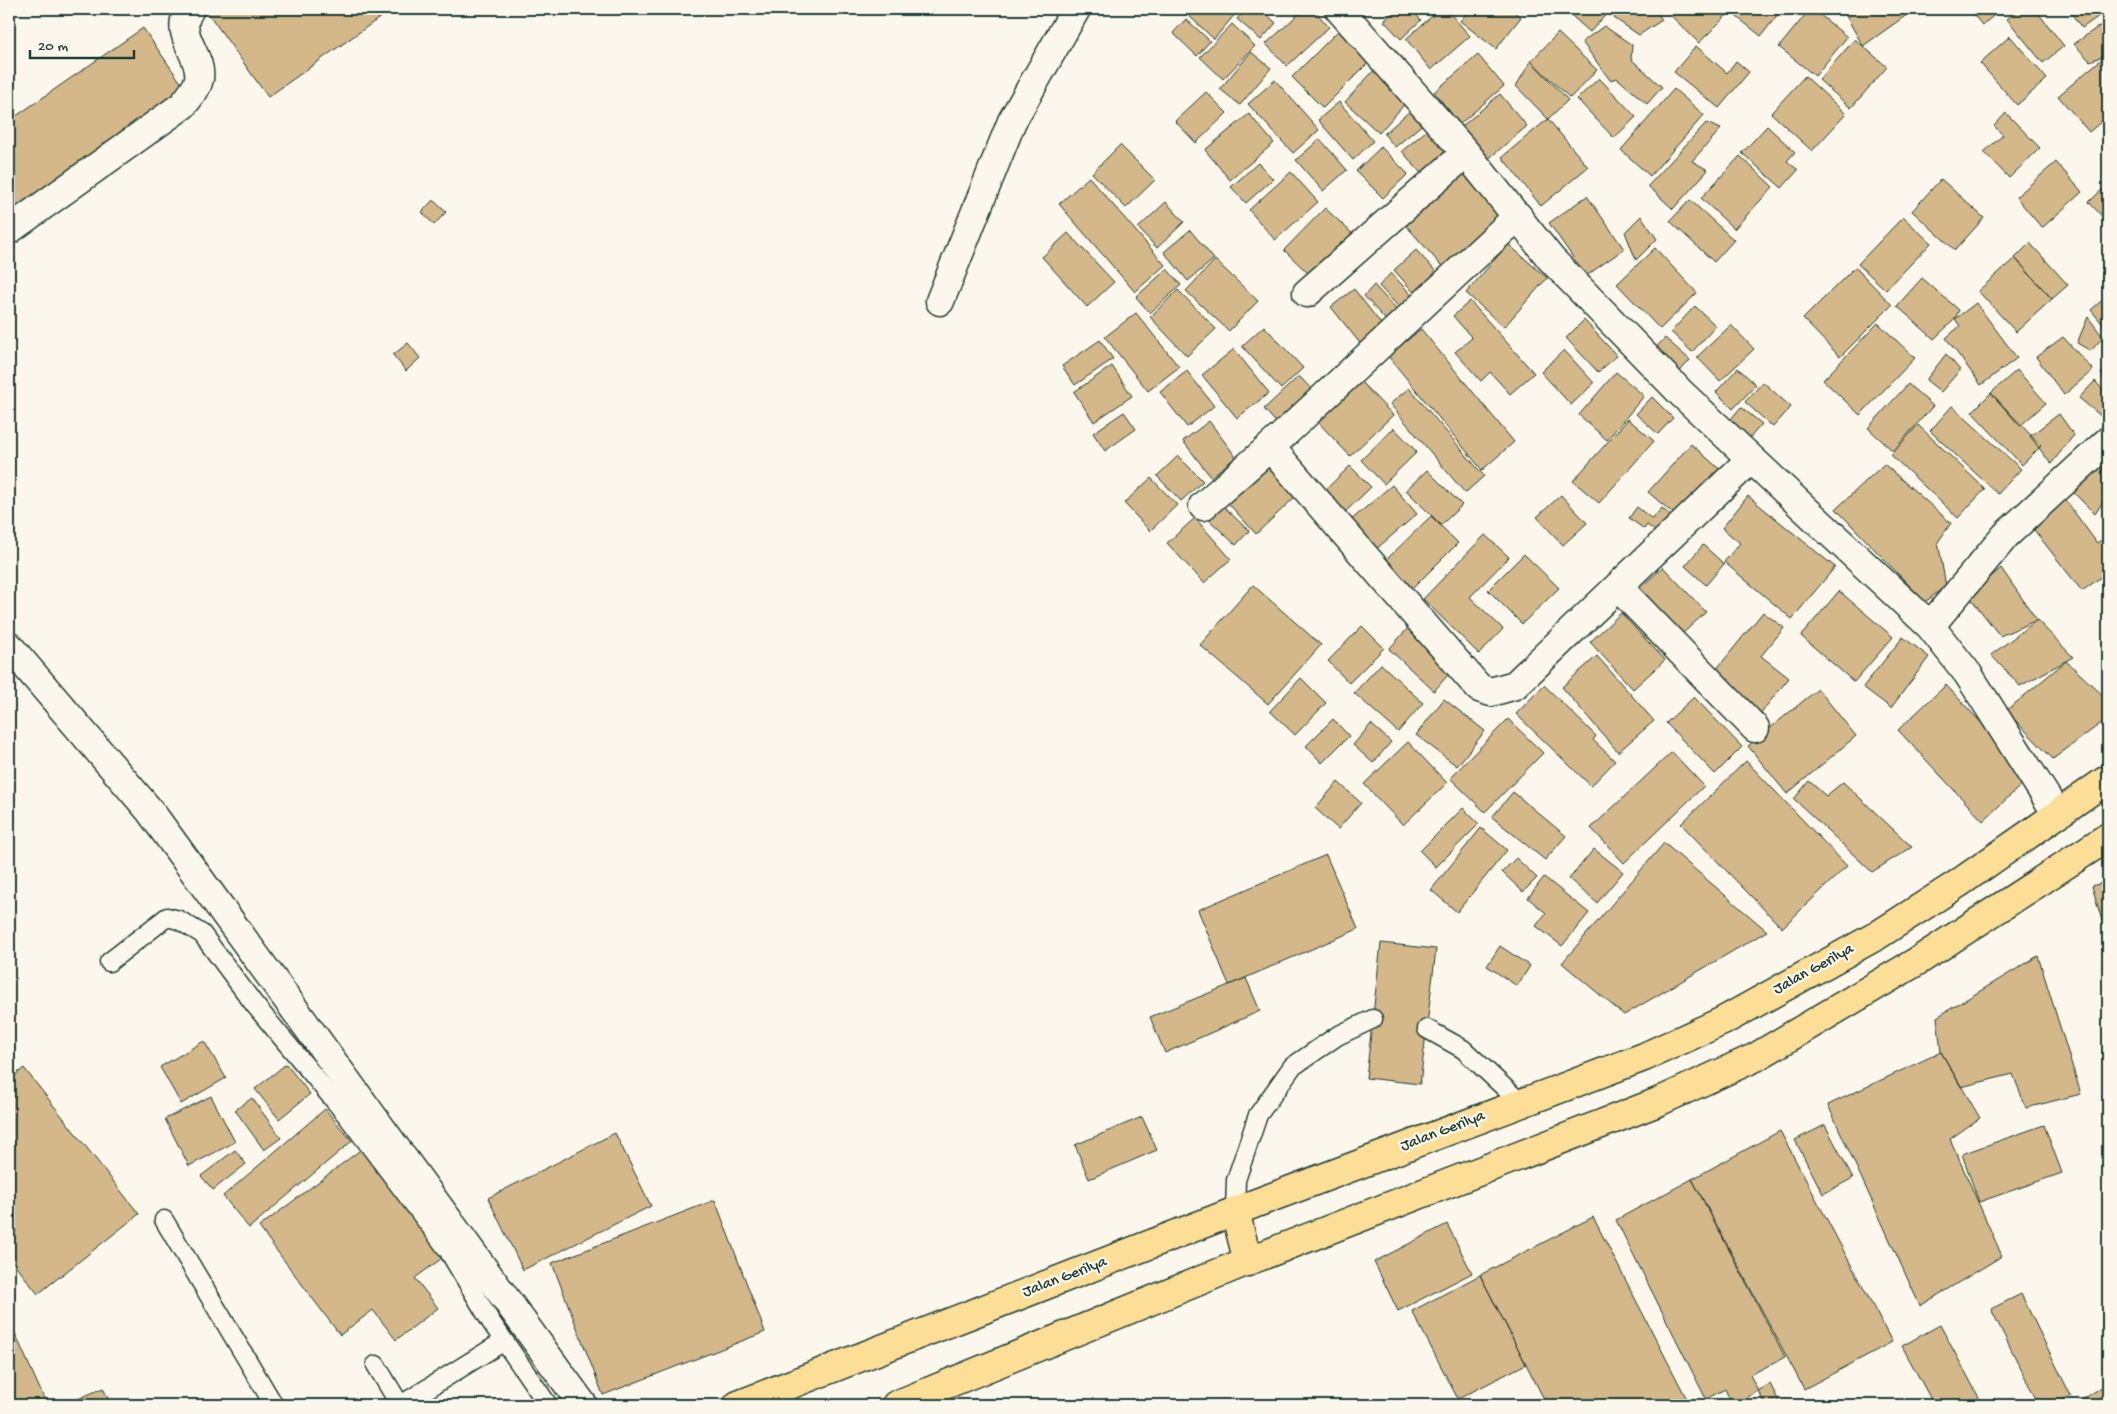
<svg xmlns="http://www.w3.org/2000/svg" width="2117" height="1414" viewBox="0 0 2117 1414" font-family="'Gochi Hand',sans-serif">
<rect width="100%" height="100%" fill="#fbf7ec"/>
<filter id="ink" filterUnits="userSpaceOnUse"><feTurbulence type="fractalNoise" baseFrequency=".02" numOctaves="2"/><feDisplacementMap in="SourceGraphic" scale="10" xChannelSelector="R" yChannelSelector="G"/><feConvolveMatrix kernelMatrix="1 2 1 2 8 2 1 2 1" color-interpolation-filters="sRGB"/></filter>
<g filter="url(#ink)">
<!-- building -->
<path fill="#d4b889" stroke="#1f3d34" d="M205 9H392L268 97Z
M1192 9H1231L1236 13 1214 39 1187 14Z
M1246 9H1267L1264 12 1276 23 1261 40 1237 19Z
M1304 9H1313L1329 27 1287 66 1266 44Z
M1397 9H1410L1421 20 1401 39 1384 21Z
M1440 9H1446L1470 36 1431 70 1406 39Z
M1470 9H1510L1521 17 1496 49 1460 21Z
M1564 9H1611L1590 32Z
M1620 9H1655L1662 20 1639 35 1614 18Z
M1664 9H1720L1727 15 1699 43Z
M1735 9H1782L1761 36 1732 13Z
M1810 9H1813L1847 37 1815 76 1779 47Z
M1842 9H1915L1863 46Z
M1969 9H2002L1982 25Z
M2020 9H2035L2064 46 2043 63 2007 19Z
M2068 9H2104L2106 11 2082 28Z
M1186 19 1210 41 1197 56 1173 33Z
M2108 20V54L2090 61 2074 44Z
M1347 22 1378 53 1323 108 1292 77Z
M1232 24 1255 46 1223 79 1200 57Z
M1604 26 1632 45 1631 59 1662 87 1647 104 1617 78 1610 80 1582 42Z
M143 28 186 90 9 213V121Z
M1558 33 1597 70 1570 98 1531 61Z
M2010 36 2047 79 2017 105 1980 63Z
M1855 39 1887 67 1851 108 1819 80Z
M1696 46 1727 73 1736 61 1749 72 1719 108 1674 72Z
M1251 52 1271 68 1240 105 1220 89Z
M1478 55 1504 86 1460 124 1434 92Z
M2103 58 2108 64V116L2089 132 2058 96Z
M1531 61 1568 100 1548 119 1516 86Z
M1377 67 1410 98 1379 133 1345 102Z
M1805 76 1846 114 1812 151 1771 113Z
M1599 78 1636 117 1614 138 1577 99Z
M1275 80 1319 130 1293 153 1248 104Z
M1674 89 1704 115 1650 176 1621 150Z
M1206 92 1227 113 1196 143 1175 121Z
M1500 94 1527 126 1486 161 1459 129Z
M1339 102 1373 141 1353 160 1318 120Z
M1412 109 1424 123 1395 147 1384 134Z
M2006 113 2040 148 2009 178 1984 152 2003 135 1994 126Z
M1249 114 1274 143 1230 180 1205 150Z
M1548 119 1588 167 1541 206 1502 157Z
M1706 123 1721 129 1692 161 1708 170 1673 209 1648 186Z
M1433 125 1456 152 1425 178 1402 151Z
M1767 126 1795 152 1787 161 1798 170 1782 188 1742 153Z
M1320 139 1347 170 1323 191 1296 160Z
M1120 145 1155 180 1126 208 1092 173Z
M1381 147 1408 174 1383 198 1356 171Z
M1740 156 1773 187 1734 229 1701 198Z
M2056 162 2082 192 2042 228 2016 197Z
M1258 163 1273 179 1246 203 1231 187Z
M1465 167 1509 218 1447 272 1403 222Z
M1291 172 1318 202 1275 240 1249 210Z
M1089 177 1165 265 1135 292 1059 204Z
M1941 179 1984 218 1955 250 1912 211Z
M2108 184V223L2089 202Z
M1587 196 1624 249 1586 276 1549 223Z
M433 200 446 212 434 225 422 212Z
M1690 200 1734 240 1714 262 1670 221Z
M1166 202 1184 222 1157 248 1138 228Z
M1325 208 1356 237 1315 280 1284 250Z
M1641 216 1657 239 1636 260 1625 232Z
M1903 217 1931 243 1886 290 1858 264Z
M1190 230 1214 259 1188 281 1164 252Z
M1068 233 1114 282 1087 307 1042 257Z
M2030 243 2068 285 2052 299 2015 258Z
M1508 244 1547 278 1504 327 1466 293Z
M1655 248 1697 293 1660 329 1617 284Z
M1416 250 1440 276 1418 297 1394 270Z
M2108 256V269L2102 262Z
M2015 258 2052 299 2016 332 1978 291Z
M1215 260 1258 301 1229 331 1186 291Z
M1855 267 1892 305 1840 357 1803 319Z
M1167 269 1181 285 1150 313 1136 297Z
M1391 273 1419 303 1406 315 1379 286Z
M1922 278 1959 310 1955 319 1934 339 1897 306Z
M1374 285 1404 318 1393 328 1364 296Z
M1354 289 1385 329 1363 347 1331 307Z
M1178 290 1216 329 1187 356 1150 317Z
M2108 295V324L2105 327 2091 310Z
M1470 301 1534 373 1510 394 1490 372 1481 381 1455 352 1472 338 1453 316Z
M1976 303 2017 358 1981 385 1946 338 1960 326 1955 319Z
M1695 306 1716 326 1692 352 1671 332Z
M1136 313 1179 367 1148 391 1105 337Z
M2088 317 2103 337 2091 351 2077 343Z
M1584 320 1617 356 1598 372 1566 338Z
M1878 323 1915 358 1860 415 1823 380Z
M1731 325 1754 349 1720 381 1697 357Z
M1264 326 1303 368 1281 389 1242 346Z
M1421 329 1514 442 1482 470 1388 356Z
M2063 337 2093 370 2064 395 2036 357Z
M1665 338 1690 360 1675 377 1650 354Z
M1100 340 1113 359 1075 385 1062 366Z
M408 343 420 358 406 371 393 355Z
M1234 349 1269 393 1237 418 1202 375Z
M1564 350 1594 383 1571 405 1541 372Z
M1946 354 1960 370 1941 392 1926 380Z
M1112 366 1132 396 1094 422 1074 392Z
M2108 366V382L2101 374Z
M1738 368 1756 385 1733 409 1716 392Z
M2017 370 2046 403 2020 426 1991 393Z
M1187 371 1214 406 1187 427 1160 392Z
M1616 372 1644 396 1607 440 1579 415Z
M1299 376 1318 396 1282 429 1264 409Z
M1359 380 1393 415 1350 456 1317 421Z
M2095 381 2108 396V422L2079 398Z
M1763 382 1791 407 1773 427 1745 402Z
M1908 384 1933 406 1893 451 1868 428Z
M1409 388 1484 476 1465 493 1390 404Z
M1991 393 2041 446 2022 465 1972 412Z
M1652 397 1673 418 1658 434 1636 414Z
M1952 406 2021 469 1998 494 1930 431Z
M1741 407 1762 424 1746 442 1726 425Z
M1124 412 1136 429 1105 451 1093 433Z
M2059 414 2074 435 2051 464 2030 436Z
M1628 419 1654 441 1599 503 1573 481Z
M1209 421 1236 457 1211 477 1183 441Z
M1918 425 1985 489 1958 518 1891 455Z
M1394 428 1417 452 1384 484 1361 460Z
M1691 444 1725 474 1682 521 1648 492Z
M1178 456 1203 481 1181 501 1157 476Z
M2087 463 2108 465V494L2095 514 2071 490Z
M1884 464 1951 523 1938 542 1946 586 1925 602 1836 509Z
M1267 466 1296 496 1256 534 1228 503Z
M1350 466 1371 487 1340 517 1319 496Z
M1427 470 1462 505 1441 525 1406 490Z
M1151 478 1177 505 1150 531 1124 503Z
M1392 485 1417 514 1375 550 1350 521Z
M2061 494 2097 543 2108 536V572L2082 591 2031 526Z
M1561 495 1587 523 1563 545 1537 517Z
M1748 496 1835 567 1792 619 1724 562 1740 543 1722 528Z
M1221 504 1249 531 1236 545 1207 518Z
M1637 507 1652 519 1662 508 1673 518 1659 534 1647 525 1644 529 1629 518Z
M1431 516 1458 543 1411 590 1384 562Z
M1195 518 1231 559 1204 583 1167 543Z
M1485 535 1509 557 1470 597 1503 629 1479 654 1423 599Z
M1703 545 1724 564 1706 585 1685 566Z
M1524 554 1559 588 1522 624 1488 590Z
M1663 567 1706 612 1681 635 1638 590Z
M2001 568 2037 620 2000 636 1969 596Z
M1253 585 1321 645 1268 704 1200 645Z
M1839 591 1893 637 1854 682 1801 636Z
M1763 612 1784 628 1761 656 1789 678 1759 715 1711 676Z
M1621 613 1665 660 1633 689 1590 642Z
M2037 620 2073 657 2020 686 1991 655Z
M1362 626 1384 648 1349 683 1328 661Z
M1409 627 1454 668 1434 691 1389 649Z
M1903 637 1929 657 1891 708 1863 687Z
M1597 656 1654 721 1618 752 1562 687Z
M2066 661 2108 700V718L2053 759 2006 711Z
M1381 664 1423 703 1398 732 1354 693Z
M1301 678 1326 703 1295 735 1270 711Z
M1544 685 1596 736 1593 740 1615 761 1591 786 1516 714Z
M1946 685 2031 776 1983 821 1898 730Z
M1818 689 1856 736 1787 794 1748 746Z
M1694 697 1742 747 1715 774 1666 723Z
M1444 699 1485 731 1457 766 1416 735Z
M1333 719 1349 736 1322 763 1306 746Z
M1508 719 1543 753 1485 812 1450 778Z
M1371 724 1391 742 1373 763 1353 745Z
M1408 742 1447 783 1403 825 1364 784Z
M1672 752 1704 786 1624 863 1591 828Z
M1746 761 1847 866 1782 928 1681 824Z
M1809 781 1826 796 1843 782 1912 847 1872 872 1794 799Z
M1338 782 1361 803 1338 829 1315 808Z
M1513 792 1566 836 1545 860 1492 817Z
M1463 808 1479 824 1436 867 1420 851Z
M1481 828 1507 850 1457 912 1431 890Z
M1664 843 1767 931 1624 1015 1562 963Z
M1594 849 1623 872 1597 903 1569 879Z
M1326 855 1358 929 1229 985 1198 910Z
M1516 858 1537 878 1523 892 1502 872Z
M1544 877 1589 913 1562 946 1536 926 1546 913 1528 898Z
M2108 881V942L2092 886Z
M1381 943 1436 949 1420 1084 1366 1078Z
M1500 946 1530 966 1517 986 1487 966Z
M2038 956 2081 1094 2026 1108 2013 1074 1961 1087 1941 1052 1937 1017Z
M1246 978 1260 1011 1165 1053 1150 1017Z
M204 1041 226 1078 181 1104 160 1067Z
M1941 1052 1980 1118 1950 1139 2002 1256 1920 1306 1828 1105Z
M286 1064 310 1094 279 1119 255 1089Z
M24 1068 139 1214 38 1294 9 1257V1080Z
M211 1096 235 1142 189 1166 165 1119Z
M252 1098 281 1138 264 1150 235 1110Z
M325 1109 352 1141 249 1228 223 1196Z
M1142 1117 1157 1150 1089 1179 1075 1145Z
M1825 1125 1853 1178 1823 1194 1795 1140Z
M2044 1125 2062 1173 1979 1202 1962 1154Z
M1780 1131 1892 1342 1804 1389 1692 1179Z
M615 1133 651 1206 523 1270 488 1198Z
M363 1148 445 1256 415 1278 438 1308 396 1340 373 1310 340 1335 259 1227Z
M235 1150 246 1164 213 1190 201 1176Z
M1692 1179 1785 1357 1750 1375 1758 1391 1732 1405 1725 1389 1706 1399 1616 1220Z
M715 1200 765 1332 603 1395 552 1263Z
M1593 1217 1690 1405H1547L1526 1364 1480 1275Z
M1447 1224 1472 1273 1398 1311 1374 1262Z
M1480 1275 1526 1364 1458 1399 1412 1311Z
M2021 1294 2071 1396 2050 1405H2039L1991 1309Z
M9 1320 47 1405H9Z
M1940 1325 1983 1405H1934L1902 1346Z
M2108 1383V1405H2074Z
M1770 1384 1781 1405H1766L1758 1391Z
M103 1388 111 1405H64Z"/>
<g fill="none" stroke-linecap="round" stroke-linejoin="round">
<!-- lane casing -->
<g stroke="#1f3d34" stroke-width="21">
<path id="lane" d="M109 962 167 917 179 920 202 934 254 1004 348 1117 448 1250 491 1322 548 1405
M1427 1029 1463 1049 1521 1103
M1235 1211 1236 1180 1258 1115 1292 1067 1337 1036 1373 1019
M164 1220 274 1405
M376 1365 400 1405
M401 1405 504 1341"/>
</g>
<!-- street casing -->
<g stroke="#1f3d34" stroke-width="31">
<path id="street" d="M1339 9 1466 153 1551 259 1682 394 1930 626 1968 674 2057 814
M9 230 183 105C189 97 197 89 199 79 203 55 172 34 190 9
M1307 293 1466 153
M940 301 1012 121 1076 9
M1270 447 1479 688 1491 692 1515 685 1751 459
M1203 506 1280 438 1518 216
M1618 587 1755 728
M1930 626 2006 535 2108 441
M9 646 150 811 583 1405"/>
</g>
<!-- highway casing -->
<g stroke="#1f3d34" stroke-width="31">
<path id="highway" d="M1235 1211 1248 1262
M738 1405 1259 1202 1644 1057 1723 1021 1878 935 1959 883 2108 779
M896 1405 1243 1263 1658 1102 1756 1057 1921 959 2108 837"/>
</g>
<!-- lane -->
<use href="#lane" stroke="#fbf7ec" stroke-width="18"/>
<!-- street -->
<use href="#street" stroke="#fbf7ec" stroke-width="28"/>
<!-- highway -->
<use href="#highway" stroke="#fdde96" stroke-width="28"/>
</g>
</g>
<g text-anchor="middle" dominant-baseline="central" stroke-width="4.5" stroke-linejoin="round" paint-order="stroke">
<!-- street labels -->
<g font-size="16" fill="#1f3d34" stroke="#fbf7ec">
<text transform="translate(1814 970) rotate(-29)">Jalan Gerilya</text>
<text transform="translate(1443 1132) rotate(-21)">Jalan Gerilya</text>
<text transform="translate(1065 1278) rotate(-21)">Jalan Gerilya</text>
</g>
</g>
<!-- margin -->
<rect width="2117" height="1414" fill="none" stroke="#fbf7ec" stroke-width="30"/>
<rect x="15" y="15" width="2087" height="1384" fill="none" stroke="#1f3d34" stroke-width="2" filter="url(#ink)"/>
<!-- scale -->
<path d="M30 50v8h104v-8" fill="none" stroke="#1f3d34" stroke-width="2.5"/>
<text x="38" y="50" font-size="15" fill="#1f3d34" stroke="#fbf7ec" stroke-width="4" paint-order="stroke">20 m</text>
</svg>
